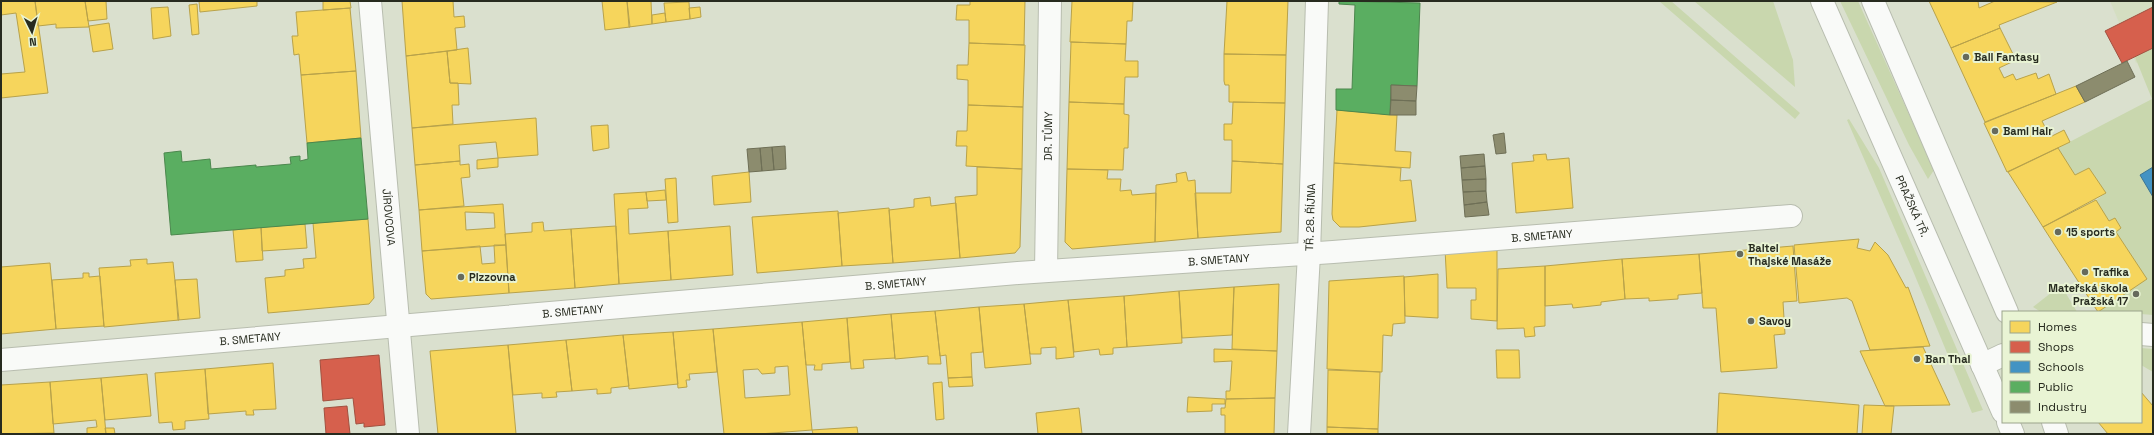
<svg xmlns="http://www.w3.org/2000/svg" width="2154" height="435" viewBox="0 0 2154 435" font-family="'Space Grotesk',sans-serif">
<rect width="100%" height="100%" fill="#dae0ce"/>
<!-- built -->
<path fill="#d4dec1" d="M2110 1H2153V53L2136 63Z"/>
<!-- green -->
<path fill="#c9d7ae" d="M1659 1H1671L1800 113 1795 119Z
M1694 1H1773L1793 60 1795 87Z
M1840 1H1858L1934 170 1928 179 1909 145Z
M2153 48V167L2140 175 2153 197V315L2141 314V312H2098L2147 279 2116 232 2121 228 2115 218 2109 221 2096 200 2106 193 2089 168 2075 175 2058 148 2152 99 2135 57Z
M1849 119 1879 168 1983 410 1972 413 1913 271 1847 120Z
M2061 285 2077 312H2041L2033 307Z
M2141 348 2153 349V372L2141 365Z"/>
<!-- homes -->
<path fill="#f6d55c" stroke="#b8a24a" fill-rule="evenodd" d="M1 1H35L48 93 1 98V74L25 72 16 13 1 15Z
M35 1H85L89 27 56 28V24L38 26Z
M85 1H106L107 19 88 21Z
M199 1H257V6L200 12Z
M323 1H350L351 8 323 10Z
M402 1H453L454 17 464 16 465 27 455 28 457 50 406 56Z
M602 1H627L630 27 605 30Z
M627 1H651L652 24 629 27Z
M970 1H1025L1024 45 969 43V20H956L957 5H970Z
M1072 1H1133L1132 21H1127L1126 44 1070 42Z
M1227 1H1288L1286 55 1224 54Z
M1929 1H1978L1979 8 1995 1 2057 2 1999 25 2000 28 1951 48Z
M689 2 690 19 666 22 664 3Z
M197 4 199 34 192 35 189 5Z
M168 7 171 36 153 39 151 8Z
M700 7 701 17 690 19 689 8Z
M350 8 356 71 301 75 299 54 294 55 292 36H298L296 12Z
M665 13 666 22 652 24V15Z
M109 23 113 49 93 52 89 26Z
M2000 28 2014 56H2012L2014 61 1999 68 2004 78 2013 74 2016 80 2036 73 2038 79 2049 74 2056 94 1985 122 1951 48Z
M1071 42 1126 44 1125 61H1138V77H1125L1124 104 1069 102Z
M969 43 1025 45 1023 107 968 105V80L957 79V65H968Z
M468 48 471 84 450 83 447 51Z
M447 51 450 83H458L459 105H452L453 124 412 128 406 56Z
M1224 54 1286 55 1285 103 1229 102V85H1225L1224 81Z
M356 71 361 138 307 143 301 75Z
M2076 86 2085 102 2042 121 2050 137 2064 130 2070 142 2007 172 1984 123Z
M1069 102 1124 104V114L1129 115 1128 148H1124L1123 170 1067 169Z
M1233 102 1285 103 1283 164 1232 161V140H1224V124H1232Z
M968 105 1023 107 1022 169 966 166 967 146H956L957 131H967Z
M1337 110 1397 115 1395 151 1411 152 1410 168 1334 163Z
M536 118 538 155 498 158 496 142 459 145 460 161 415 165 412 128Z
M608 125 609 148 593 151 591 126Z
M2058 148 2075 175 2089 168 2106 193 2043 227 2008 172Z
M1546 154 1547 160 1569 158 1573 208 1516 213 1512 163 1534 161 1533 155Z
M498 158V167L477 169V160Z
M460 161V165L469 164 470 177 461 178 464 206 419 210 415 165Z
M1232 161 1283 164 1281 232 1198 238 1195 193H1231Z
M1334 163 1401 168 1400 181 1411 180 1416 221 1359 227H1340L1333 220 1332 214Z
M977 167 1022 169 1020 247 1015 253 960 258 955 197 977 195Z
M1067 169 1108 170 1107 179H1121L1120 191 1131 190 1132 195 1156 193 1155 242 1072 249 1065 242Z
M749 172 751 202 714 205 712 176Z
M1186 172 1188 181 1195 180 1198 238 1155 242 1156 185 1177 182 1176 174Z
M676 178 678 222 668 223 665 179Z
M665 190 666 200 647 201 646 192Z
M646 192 648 208 628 209 629 234 668 231 671 280 619 284 614 194Z
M930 197 931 206 956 203 960 258 893 263 889 210 914 207V199Z
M2096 200 2109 221 2115 218 2121 228 2116 232 2147 279 2098 312 2043 227Z
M503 204 506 245 422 251 419 210ZM465 212 494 213 495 228 466 230Z
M889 208 893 263 842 266 838 213Z
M838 211 842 266 757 273 752 217Z
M368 219 374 298 369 304 268 313 265 278 285 276V270L304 268 303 259 316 258 313 223Z
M543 222 544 231 571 229 575 288 509 293 505 234 532 232V223Z
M305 224 307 248 262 251 261 227Z
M616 226 619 284 575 288 571 229Z
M730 226 733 275 671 280 668 231Z
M261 227 263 260 236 262 233 230Z
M1859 239 1857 248 1870 251 1875 242 1888 255 1906 288 1908 287 1930 346 1870 350 1852 301 1847 298 1799 303 1794 245Z
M494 245H506L509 293 431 299 426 294 422 251 480 246 482 264 495 263Z
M1793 246 1797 301 1783 302 1785 334 1774 335 1777 368 1721 372 1716 308H1703L1699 254Z
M1497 248V321L1471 319V300H1476V288H1447L1445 249Z
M1699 254 1702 293 1678 295V299L1649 301V298L1625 299 1622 259Z
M147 259V264L173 262 179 320 104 327 99 268 131 266 130 260Z
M1622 259 1625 299 1601 302V305L1573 308 1572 304 1545 306V266Z
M50 263 56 329 1 334V267Z
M1545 266V326L1534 327 1535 336 1525 337 1524 328 1497 329 1498 269Z
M83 273H89V277L100 276 104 326 56 329 52 280 83 278Z
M1438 274V318L1405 316 1404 277Z
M1404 276 1405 323 1393 324 1392 336 1383 335 1382 372 1327 369 1329 281Z
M197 279 200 318 178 320 175 280Z
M1279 284 1277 351 1232 349 1234 287Z
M1234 287 1232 335 1182 338 1179 291Z
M1179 291 1182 343 1127 347 1124 296Z
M1124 296 1127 347 1113 348V354L1100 355 1099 349 1074 352 1068 300Z
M1068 300 1074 357 1056 359V347L1041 348V354H1030L1024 304Z
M1024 304 1031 364 985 368 979 307Z
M979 307 983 352 971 353 972 377 948 378 946 355 940 356 935 311Z
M935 311 941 364H928V356L895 359 891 314Z
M891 314 895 358 863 360 864 368 851 369 847 318Z
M847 318 850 362 822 364V370H814L815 365H806L802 322Z
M802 322 812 430 759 434H724L713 329ZM788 366 790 395 745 398 743 370 758 369 762 374 775 373V367Z
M713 329 717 372 689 374 690 380H686L687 387 678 388 673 332Z
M673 332 678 384 629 389 623 335Z
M623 335 629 386 611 388V393L597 394V389L572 391 566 340Z
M566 340 572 391 556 392 557 397 542 398V393L513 395 508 345Z
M508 345 516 434H438L430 351Z
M1923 347 1950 405 1885 406 1860 351Z
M1214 349 1277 351 1275 398 1226 399V391H1230L1232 361 1214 362Z
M1496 350H1519L1520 378H1497Z
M273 363 276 409 253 410 254 415H246V411L208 414 205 369Z
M205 369 209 419 185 421V429L173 430 172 422 159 423 155 373Z
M1328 370 1380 372 1378 429 1327 427Z
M147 374 151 416 105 420 101 378Z
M972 377 973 386 949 387 948 378Z
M101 378 106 434H87V428L97 427 96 420 53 424 50 382Z
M50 382 54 433 1 434V385Z
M942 382 944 419 936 420 933 383Z
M2141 392 2153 406V434H2108L2098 422H2141Z
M1719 393 1859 405 1857 434H1717Z
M1188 397 1225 399V404H1212V411L1187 412Z
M1275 398 1274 434H1225V415H1221V408H1225L1226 399Z
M1864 405 1894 406 1891 434H1862Z
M1079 408 1082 434H1038L1036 413Z
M857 427 858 434H813L812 430Z
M1327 427 1378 429V434H1327Z
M105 428H114L115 434H106Z"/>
<!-- shops -->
<path fill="#d6604d" stroke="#a2503f" d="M2153 7V48L2122 63 2105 31Z
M379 355 385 425 364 427V423L356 424 353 398 323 401 320 360Z
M347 406 350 434H326L324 408Z"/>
<!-- schools -->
<path fill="#4393c3" stroke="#3b7492" d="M2153 167V197L2140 175Z"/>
<!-- public -->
<path fill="#5aae61" stroke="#4b874d" d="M1339 1 1420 3 1417 86 1391 85 1390 115 1336 110V89H1352L1355 5 1339 4Z
M361 138 368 219 171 235 164 153 181 151 182 162 210 159 211 169 256 165V167L291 164 290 157 300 156V161L308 159 307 143Z"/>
<!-- industry -->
<path fill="#8c8c6e" stroke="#6e6f56" d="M2127 61 2135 77 2085 102 2076 86Z
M1391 85 1417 86 1416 101 1391 100Z
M1391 100 1416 101V115H1390Z
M1504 133 1506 153 1496 154 1493 135Z
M785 146 786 169 774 170 772 147Z
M772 147 774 170 762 171 760 148Z
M760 148 762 171 749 172 747 149Z
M1484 154 1485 166 1461 168 1460 156Z
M1485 166 1486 179 1462 180 1461 168Z
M1486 179V191L1463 192 1462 180Z
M1486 191 1487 202 1464 205 1463 192Z
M1487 202 1489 215 1465 217 1464 205Z"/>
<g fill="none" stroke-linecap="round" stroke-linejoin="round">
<!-- minor casing -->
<g stroke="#b8bdaf" stroke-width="24">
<g id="minor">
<path id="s1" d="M370 1 408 434"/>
<path id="s2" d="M1046 271 1050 1"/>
<path d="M2141 334 2153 335"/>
<path id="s3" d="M1 360 1018 273 1333 252 1791 216"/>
<path d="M1982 365 2003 355"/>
<path id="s4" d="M1299 434 1309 254 1317 1"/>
</g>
</g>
<!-- tertiary casing -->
<g stroke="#b8bdaf" stroke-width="24">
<g id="tertiary">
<path id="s5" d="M1822 1 2003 412"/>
<path d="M1873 1 2007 312"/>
<path d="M2008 422 2013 434"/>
<path d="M2053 422 2057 434"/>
</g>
</g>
<!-- minor -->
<use href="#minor" stroke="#f9faf8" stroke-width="22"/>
<!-- tertiary -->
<use href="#tertiary" stroke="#f9faf8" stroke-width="22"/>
</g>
<!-- markers -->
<g fill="#666a5c" stroke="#e9f4d4" stroke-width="1.5">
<circle cx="1966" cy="57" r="4"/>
<circle cx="1995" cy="131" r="4"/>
<circle cx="2058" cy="232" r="4"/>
<circle cx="1740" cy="254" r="4"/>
<circle cx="2085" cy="272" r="4"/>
<circle cx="461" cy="277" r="4"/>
<circle cx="2136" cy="294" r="4"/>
<circle cx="1751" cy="321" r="4"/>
<circle cx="1917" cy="359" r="4"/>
</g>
<g text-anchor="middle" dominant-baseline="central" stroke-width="4" stroke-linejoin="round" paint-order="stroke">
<!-- poi labels -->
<g font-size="11" font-weight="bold" fill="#272b1f" stroke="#e9f4d4" text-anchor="start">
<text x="1974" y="57">Ball Fantasy</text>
<text x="2003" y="131">Bami Hair</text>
<text x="2066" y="232">15 sports</text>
<text x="1748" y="248">Baitei<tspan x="1748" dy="13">Thajské Masáže</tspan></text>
<text x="2093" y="272">Trafika</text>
<text x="469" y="277">Pizzovna</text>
<text x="2128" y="288" text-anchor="end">Mateřská škola<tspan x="2128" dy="13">Pražská 17</tspan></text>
<text x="1759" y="321">Savoy</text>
<text x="1925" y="359">Ban Thai</text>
</g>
<!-- street labels -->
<g font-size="11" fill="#272b1f" stroke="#e9f4d4">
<text stroke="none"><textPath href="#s2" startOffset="135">DR. TŮMY</textPath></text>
<text stroke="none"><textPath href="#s5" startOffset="224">PRAŽSKÁ TŘ.</textPath></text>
<text stroke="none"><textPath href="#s1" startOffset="217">JÍROVCOVA</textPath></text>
<text stroke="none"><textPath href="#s4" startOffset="217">TŘ. 28. ŘÍJNA</textPath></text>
<text stroke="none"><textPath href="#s3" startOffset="1546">B. SMETANY</textPath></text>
<text stroke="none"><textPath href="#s3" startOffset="1222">B. SMETANY</textPath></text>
<text stroke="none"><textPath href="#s3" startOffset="898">B. SMETANY</textPath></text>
<text stroke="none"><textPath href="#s3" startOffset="574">B. SMETANY</textPath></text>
<text stroke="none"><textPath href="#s3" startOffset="250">B. SMETANY</textPath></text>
</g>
</g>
<!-- border -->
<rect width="2154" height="435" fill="none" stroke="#272b1f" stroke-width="4"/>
<!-- legend -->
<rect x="2002" y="311" width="140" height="112" fill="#e9f4d4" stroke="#9ba48c"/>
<rect x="2010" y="321" width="20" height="12" fill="#f6d55c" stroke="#9ba48c"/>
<text x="2038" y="331" font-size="12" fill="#272b1f">Homes</text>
<rect x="2010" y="341" width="20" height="12" fill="#d6604d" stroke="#9ba48c"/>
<text x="2038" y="351" font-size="12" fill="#272b1f">Shops</text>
<rect x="2010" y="361" width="20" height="12" fill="#4393c3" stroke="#9ba48c"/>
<text x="2038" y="371" font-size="12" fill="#272b1f">Schools</text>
<rect x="2010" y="381" width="20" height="12" fill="#5aae61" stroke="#9ba48c"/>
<text x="2038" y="391" font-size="12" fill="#272b1f">Public</text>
<rect x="2010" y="401" width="20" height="12" fill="#8c8c6e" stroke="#9ba48c"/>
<text x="2038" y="411" font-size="12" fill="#272b1f">Industry</text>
<!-- north arrow -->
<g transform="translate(32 32) rotate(175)" stroke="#e9f4d4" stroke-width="3" paint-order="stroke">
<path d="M0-3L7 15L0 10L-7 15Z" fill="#272b1f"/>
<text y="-6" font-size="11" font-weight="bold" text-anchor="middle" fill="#272b1f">N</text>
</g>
</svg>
